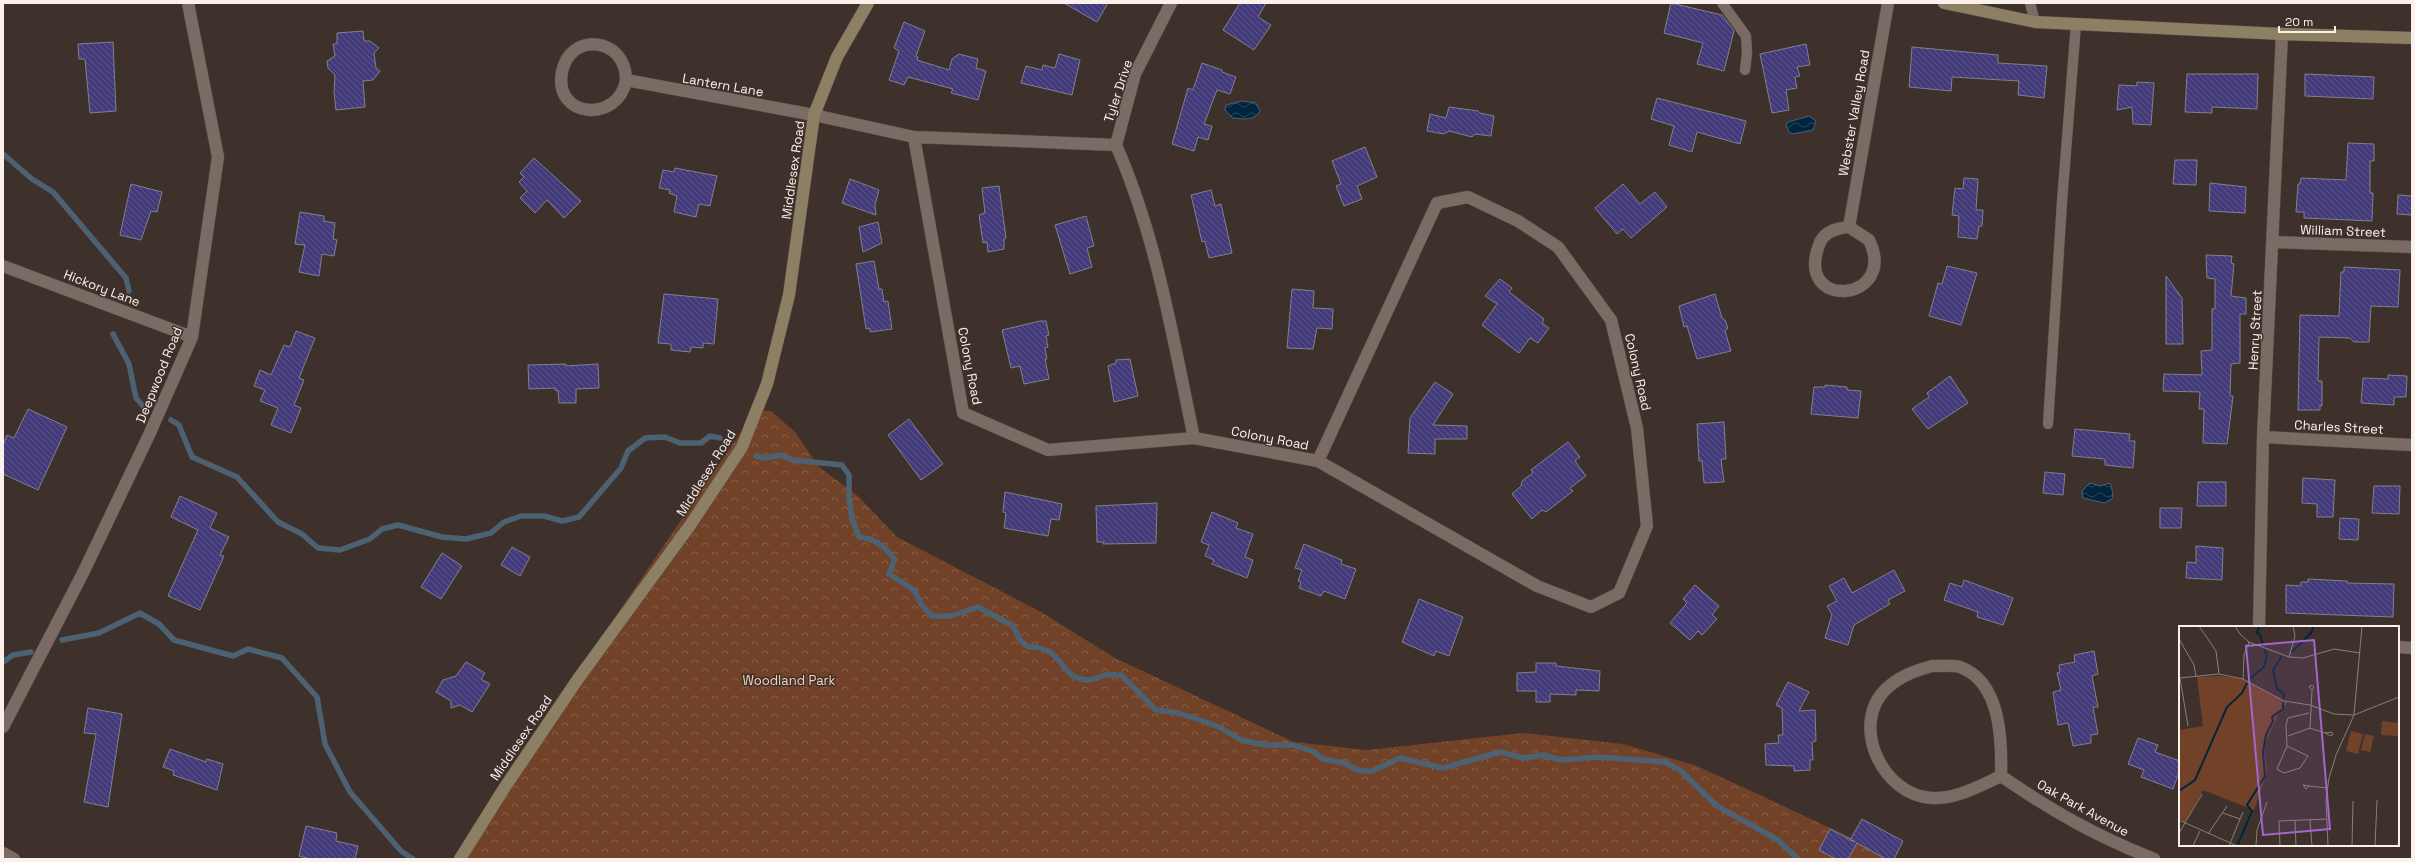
<svg xmlns="http://www.w3.org/2000/svg" width="2415" height="862" viewBox="0 0 2415 862" font-family="'Space Grotesk',sans-serif">
<defs>
<pattern id="park-crowns" width="20" height="18" patternUnits="userSpaceOnUse"><rect width="20" height="18" fill="#724228"/><path d="M2 6a3 3 0 1 1 6 0M12 15a3 3 0 1 1 6 0" fill="none" stroke="#875e48"/></pattern>
<pattern id="water-waves" width="16" height="10" patternUnits="userSpaceOnUse"><rect width="16" height="10" fill="#01253e"/><path d="M0 5q4-4 8 0t8 0" fill="none" stroke="#27455a"/></pattern>
<pattern id="building-back-hatch" width="6" height="6" patternUnits="userSpaceOnUse"><rect width="6" height="6" fill="#433a79"/><path d="M-1 5l2 2M0 0l6 6M5-1l2 2" fill="none" stroke="#5f578c"/></pattern>
</defs>
<rect width="100%" height="100%" fill="#3e312b"/>
<!-- park -->
<path fill="url(#park-crowns)" d="M756 410 771 411 795 432 819 467 858 496 897 537 1041 612 1115 658 1294 742 1367 750 1523 733 1623 744 1697 766 1897 859H464L507 776Z"/>
<!-- water -->
<path fill="url(#water-waves)" stroke="#4c6272" d="M1242 101 1256 103 1260 111C1255 121 1243 119 1233 118L1225 110 1226 105Z
M1809 116 1816 121 1813 130 1793 134 1789 132 1786 125 1788 122Z
M2090 483 2100 486 2110 483 2113 493 2112 499 2104 503 2083 498 2082 491Z"/>
<g fill="none" stroke-linecap="round" stroke-linejoin="round">
<!-- stream -->
<path stroke="#4c6272" stroke-width="5.5" d="M3 154 32 179 53 192 126 278 129 291
M113 334 129 364 136 398 143 406
M171 420 179 425 192 457 237 477 278 522 302 534 318 548 340 550 370 539 382 529 398 525 442 537 466 539 491 533 504 522 521 516H544L562 521 579 517 621 468 628 451 645 438 665 437 680 443H701L710 436 720 438
M756 456 764 458 780 455 793 460 842 465 849 475V499L852 519 859 537C876 539 884 546 895 559L889 574 914 590 921 604 932 616H951L978 607 1013 626 1020 640 1028 647C1065 646 1058 678 1087 680 1092 680 1100 677 1105 675 1110 674 1116 675 1121 675L1156 710 1178 713 1200 720 1219 727 1241 740 1265 745H1293L1312 751 1323 759 1344 763 1360 771H1372L1400 758 1443 768 1500 752 1523 758 1544 755 1561 760 1598 757 1665 762 1680 770 1717 806 1778 840 1798 859
M62 640 99 633 140 613 159 624 174 640 233 656 248 649 282 658 317 697 325 744 350 792 401 851 413 859
M3 662 13 655 31 652"/>
</g>
<!-- building -->
<path fill="url(#building-back-hatch)" stroke="#80808e" d="M1064 3H1108L1097 22Z
M1240 3H1266L1258 17 1271 25 1254 50 1223 30Z
M1671 3 1722 15 1734 31 1724 71 1697 64 1703 43 1664 33Z
M904 22 925 31 916 56 918 57 917 60 949 70 952 59 959 54 978 59 976 68 986 71 978 100 951 93 953 89 908 77 904 85 889 80 899 51 894 48Z
M363 31 364 41H370L379 48 374 53 376 68 380 71 373 80 363 81 365 107 336 110 334 92 335 75 328 68 327 61 335 56 333 44H337V33Z
M113 42 116 111 90 113 85 59H79L78 44Z
M1806 44 1810 65 1797 67 1800 76 1795 77 1797 88 1786 90 1789 110 1772 113 1760 54Z
M1912 47 1998 55V63L2047 66 2044 98 2018 95 2019 81 1952 77 1951 91 1909 87Z
M1059 54 1080 60 1072 95 1021 83 1026 66 1042 70 1043 65 1055 68Z
M1202 63 1222 70V72L1236 77 1230 94 1217 90 1204 124 1212 126 1208 140 1198 137 1194 151 1172 144 1188 88 1193 90Z
M2187 74H2258L2257 109 2212 107V113L2185 112Z
M2305 74 2374 77 2373 99 2305 96Z
M2137 82 2154 83 2151 125 2133 124 2132 107 2117 110 2119 85 2137 86Z
M1657 98 1746 121 1740 144 1697 132 1692 152 1669 145 1674 126 1651 119Z
M1449 107 1478 111 1480 113 1494 116 1491 136 1475 134 1472 137 1449 131 1444 134 1427 131 1430 114 1446 118Z
M2348 143 2374 144V161H2370V193H2373L2372 221 2304 218V212H2296L2298 184H2300L2301 178 2346 180Z
M1365 147 1377 177 1357 186 1362 199 1344 206 1336 186 1341 184 1332 161Z
M534 158 581 201 564 218 547 200 535 213 520 198 527 191 519 182 524 177 520 173Z
M2175 160H2197L2196 185 2173 184Z
M675 168 717 176 710 206 699 204 696 217 674 212 677 196 669 193 670 190 659 188 663 170 674 172Z
M1964 178 1978 179 1976 210H1983L1982 226H1979L1977 239 1958 237 1959 216 1952 215 1955 188 1963 189Z
M850 179 879 190 875 205 876 215 842 203Z
M2210 183 2246 187 2245 213 2209 211Z
M131 184 162 192 157 212 151 211 141 240 120 235Z
M1623 184 1640 204 1655 192 1667 207 1631 238 1623 229 1617 234 1595 208Z
M999 186 1006 238 1004 239V249L988 252 987 242 983 243 979 215 985 213 982 188Z
M1211 190 1215 206 1221 204 1232 253 1209 258 1205 241 1202 242 1191 195Z
M2398 195 2412 196V215L2397 214Z
M300 212 324 216V221L335 223 333 239 337 240 334 256 322 254 319 276 299 272 305 245 295 244Z
M1086 216 1094 246 1087 248 1092 267 1070 274 1055 225Z
M878 222 882 243 863 252 859 227Z
M2206 255 2232 256 2231 263 2234 264 2231 296 2246 298V314H2240V363L2231 364 2230 396H2233L2227 444 2203 443 2204 409H2199L2200 392 2163 391 2164 374 2202 375 2201 351 2212 350V309H2215V279L2207 278Z
M874 261 879 289H882L884 302 888 301 892 329 870 332V328L866 329 856 264Z
M1947 266 1977 273 1961 325 1929 316 1938 283 1942 284Z
M2344 267 2400 270 2398 307 2371 306 2369 342H2354L2350 338 2319 337 2318 381H2322V406L2320 405V410H2298L2300 315 2339 316 2341 272H2344Z
M2166 276 2182 298 2183 344H2166Z
M1500 279 1512 288 1509 292 1544 319 1542 323 1549 328 1538 343 1530 338 1519 353 1482 325 1497 304 1485 296Z
M1292 289 1314 291 1313 308 1333 309 1332 329 1317 328 1313 349 1287 348Z
M664 294 718 299 714 344 703 343V348L691 347 690 352 671 350V344L658 343Z
M1715 294 1722 318 1725 320 1728 328 1725 331 1731 351 1697 359 1687 326 1684 327 1679 306Z
M1040 321H1046L1049 335 1046 336 1048 347 1045 348 1047 359H1045L1049 379 1024 384 1020 366 1011 368 1002 330Z
M296 331 315 338 299 378 304 380 294 405 301 408 291 433 271 425 278 408 260 401 265 390 254 386 260 370 271 375 284 345 290 347Z
M1130 359 1138 396 1114 402 1108 366 1116 363V360Z
M566 364V366L598 364 599 388 576 389V403H559L558 391 555 390V388L529 389 528 365Z
M2388 375 2407 376 2406 397H2394V405L2361 403 2363 378 2388 379Z
M1950 376 1968 403 1928 429 1912 409 1929 397 1927 393Z
M1435 382 1453 394 1433 425 1467 426V439H1435V454L1408 453 1410 418Z
M1825 385 1847 387V390L1861 391 1858 418 1811 414 1814 387H1825Z
M28 409 67 427 38 490 3 474V445L7 435 14 438Z
M909 419 943 464 921 480 888 435Z
M1724 422 1726 459H1721L1724 482 1704 483 1702 461H1699L1697 424Z
M2075 429 2130 434 2129 441H2135L2133 468 2105 465V459L2072 456Z
M1568 442 1580 457 1575 461 1586 476 1570 488 1573 491 1546 512 1542 510 1532 519 1512 494 1521 486 1522 481 1533 473 1531 470Z
M2045 472 2065 474 2063 495 2043 493Z
M2303 478 2335 480 2333 517H2317V504L2302 503Z
M2198 482H2226V506H2197Z
M2374 486H2400L2399 514 2372 513Z
M1005 492 1062 504 1059 520 1051 519 1048 536 1004 528 1006 513 1003 512Z
M180 496 217 513 210 528 229 537 220 555 224 556 200 610 168 596 198 530 171 517Z
M1157 503 1156 543 1103 544 1104 542H1097L1096 506Z
M2160 508H2182L2181 528H2160Z
M1212 512 1238 523 1236 528 1253 534 1245 557 1253 560 1247 578 1212 564 1214 560 1205 556 1209 545 1201 542Z
M2340 518 2359 519 2358 540 2339 539Z
M1304 544 1342 560 1341 564 1356 569 1345 599 1324 591 1321 596 1299 588 1301 583 1298 581 1302 570 1295 568Z
M2196 546 2223 548 2222 580 2186 578 2187 562 2196 563Z
M512 547 530 557 520 576 501 565Z
M442 553 462 566 441 599 421 587Z
M1894 570 1905 591 1888 600 1890 604 1854 625 1848 645 1825 638 1832 614 1827 606 1837 601 1829 586 1844 578 1852 593Z
M2308 579 2347 581V583L2394 584 2393 617 2286 613V585L2301 586V582H2308Z
M1964 580 2013 598 2003 625 1977 617 1978 612 1944 600 1950 583 1962 587Z
M1695 585 1719 606 1712 615 1717 619 1702 635 1698 631 1690 640 1670 623 1687 603 1683 599Z
M1419 599 1463 617 1449 656 1436 651 1434 656 1402 642Z
M2094 651 2098 674 2092 676 2098 707H2093L2098 734 2091 735V743L2073 746 2068 723 2058 725 2053 692 2061 690 2057 673 2060 672 2059 665 2075 662 2074 655Z
M466 662 485 673 481 679 490 684 472 712 460 705 451 708V701L436 692 443 680 456 676Z
M1536 663H1556V666L1600 671 1599 691 1576 690V695L1550 694V702H1536V691H1517V673L1536 672Z
M1788 682 1809 692 1799 711 1815 710 1816 741 1812 742 1813 760H1810V770L1794 771V766L1766 765 1765 744 1779 743 1778 735H1783L1782 708 1776 705Z
M88 708 122 714 108 807 84 802 96 734 84 733Z
M2138 738 2158 745 2155 752 2180 761V769L2173 789 2141 777 2144 770 2128 764Z
M170 749 206 762 207 759 223 764 217 790 173 775 174 771 163 767Z
M1862 819 1903 841 1894 859H1886L1857 843 1848 859H1836L1819 850 1830 829 1855 842 1850 840Z
M306 826 337 833 336 841 358 846 355 859H311L299 856Z"/>
<g fill="none" stroke-linecap="round" stroke-linejoin="round">
<!-- lane casing -->
<g stroke="#584d47" stroke-width="11">
<path id="lane" d="M1722 3 1746 36 1747 53 1745 70
M2030 3 2035 22
M2048 424 2062 202 2076 24"/>
</g>
<!-- street casing -->
<g stroke="#584d47" stroke-width="13">
<path id="street" d="M626 80C626 37 570 31 562 72 553 119 619 123 626 80L814 115 914 137 1116 145
M914 137 963 413 1048 450 1194 438 1318 461
M1116 145C1157 238 1173 339 1194 438
M1116 145 1135 74 1171 3
M1468 197 1518 221 1558 247 1611 320 1637 428 1647 526 1619 593 1591 607 1537 586 1318 461 1437 203Z
M1849 227 1888 3
M1849 227 1869 240C1899 302 1794 312 1819 245 1823 232 1837 228 1849 227Z
M2273 242 2412 247
M3 266 192 337
M2263 437 2412 445
M2259 627 2263 437 2282 34
M2398 647 2412 648
M1932 666C1940 666 1952 665 1960 667 2001 682 2002 740 2001 776 1979 786 1957 799 1932 798 1883 796 1849 725 1886 689 1900 676 1914 671 1932 666Z
M3 727 83 573 149 435 192 337 218 157 188 3
M2001 776C2052 811 2096 836 2154 859
M3 853 14 859"/>
</g>
<!-- secondary casing -->
<g stroke="#584d47" stroke-width="13">
<path id="secondary" d="M1944 3 2035 22 2282 34 2412 38
M460 859 505 787 578 679 691 524 742 447 767 384 789 295 814 115 837 57 868 3"/>
</g>
<!-- lane -->
<use href="#lane" stroke="#7a6b64" stroke-width="10"/>
<!-- street -->
<use href="#street" stroke="#7a6b64" stroke-width="12"/>
<!-- secondary -->
<use href="#secondary" stroke="#8c7f63" stroke-width="12"/>
</g>
<g text-anchor="middle" dominant-baseline="central" stroke-width="3" stroke-linejoin="round" paint-order="stroke">
<!-- street labels -->
<g font-size="13" fill="#faf1ed" stroke="#3e312b">
<text transform="translate(723 85) rotate(10)">Lantern Lane</text>
<text transform="translate(1118 91) rotate(-72)">Tyler Drive</text>
<text transform="translate(1854 113) rotate(-80)">Webster Valley Road</text>
<text transform="translate(793 170) rotate(-82)">Middlesex Road</text>
<text transform="translate(2343 231) rotate(2)">William Street</text>
<text transform="translate(102 288) rotate(21)">Hickory Lane</text>
<text transform="translate(2255 330) rotate(-87)">Henry Street</text>
<text transform="translate(970 366) rotate(79)">Colony Road</text>
<text transform="translate(1638 372) rotate(77)">Colony Road</text>
<text transform="translate(159 375) rotate(-68)">Deepwood Road</text>
<text transform="translate(2339 427) rotate(3)">Charles Street</text>
<text transform="translate(1270 438) rotate(11)">Colony Road</text>
<text transform="translate(706 473) rotate(-58)">Middlesex Road</text>
<text transform="translate(521 738) rotate(-56)">Middlesex Road</text>
<text transform="translate(2083 808) rotate(29)">Oak Park Avenue</text>
</g>
<!-- park labels -->
<g font-size="13" fill="#f8d0bb" stroke="#3e312b">
<text x="789" y="680">Woodland Park</text>
</g>
</g>
<!-- overview -->
<g transform="translate(2179 626)">
<rect width="220" height="220" fill="#3e312b"/>
<path d="M203 95 220 97V110L202 109ZM172 105 184 108 179 128 167 125ZM186 108 195 110 191 126 182 124Z" fill="#724228"/>
<path d="M41 50 64 53 108 77 99 88 85 120 88 146 75 184 24 164 6 196 0 192V104L24 100 18 51Z" fill="#724228"/>
<path fill="none" stroke="#01253e" stroke-width="2" d="M80 0 78 7 81 8 84 20M113 26 132 7 135 0M103 30 94 44 98 63 105 68V73M69 54 85 41 88 29 85 23M0 165 16 154 48 81 63 67 68 57M59 218 73 185 68 179 86 150 84 126 87 109 94 95 93 91 104 83V76"/>
<path fill="none" stroke="#897e79" stroke-width="1" d="M20 0 37 25 40 48M56 0 61 8 70 16 110 31 124 32 155 23 181 27M0 13 15 39 17 51M110 31 116 10 114 0M0 52 40 48 64 53 105 75 131 79 155 88 175 89 183 0M1 52 9 100M64 53 65 29 70 16M131 102 133 64 130 61 133 59 135 61 133 64M131 102 146 107 153 106 154 108 152 110 146 107M109 110 131 102M108 120 129 130 121 142 105 147 98 143ZM108 120 107 99 109 92 130 87M130 160 124 159 127 163 130 160 148 162M44 187 61 193M0 194 58 220M116 194 117 220M131 194 133 220M0 207 23 168M29 208 48 180M14 220 21 205M50 220 64 186M77 220 78 204 88 176M101 220 100 195 148 193M136 220H175M149 220 147 173 150 152 157 129 175 89 220 71M173 220 174 175M196 220 198 174M219 220 220 205"/>
<path fill="#a167cd" fill-opacity="0.15" stroke="#a167cd" stroke-width="2" d="M135 14 151 203 84 209 67 20Z"/>
<rect width="220" height="220" fill="none" stroke="#faf1ed" stroke-width="2"/>
</g>
<!-- border -->
<rect width="2415" height="862" fill="none" stroke="#faf1ed" stroke-width="8"/>
<!-- scale -->
<path d="M2279 26v6h56v-6" fill="none" stroke="#faf1ed" stroke-width="2"/>
<text x="2285" y="26" font-size="12" fill="#faf1ed" stroke="#3e312b" stroke-width="3" paint-order="stroke">20 m</text>
</svg>
